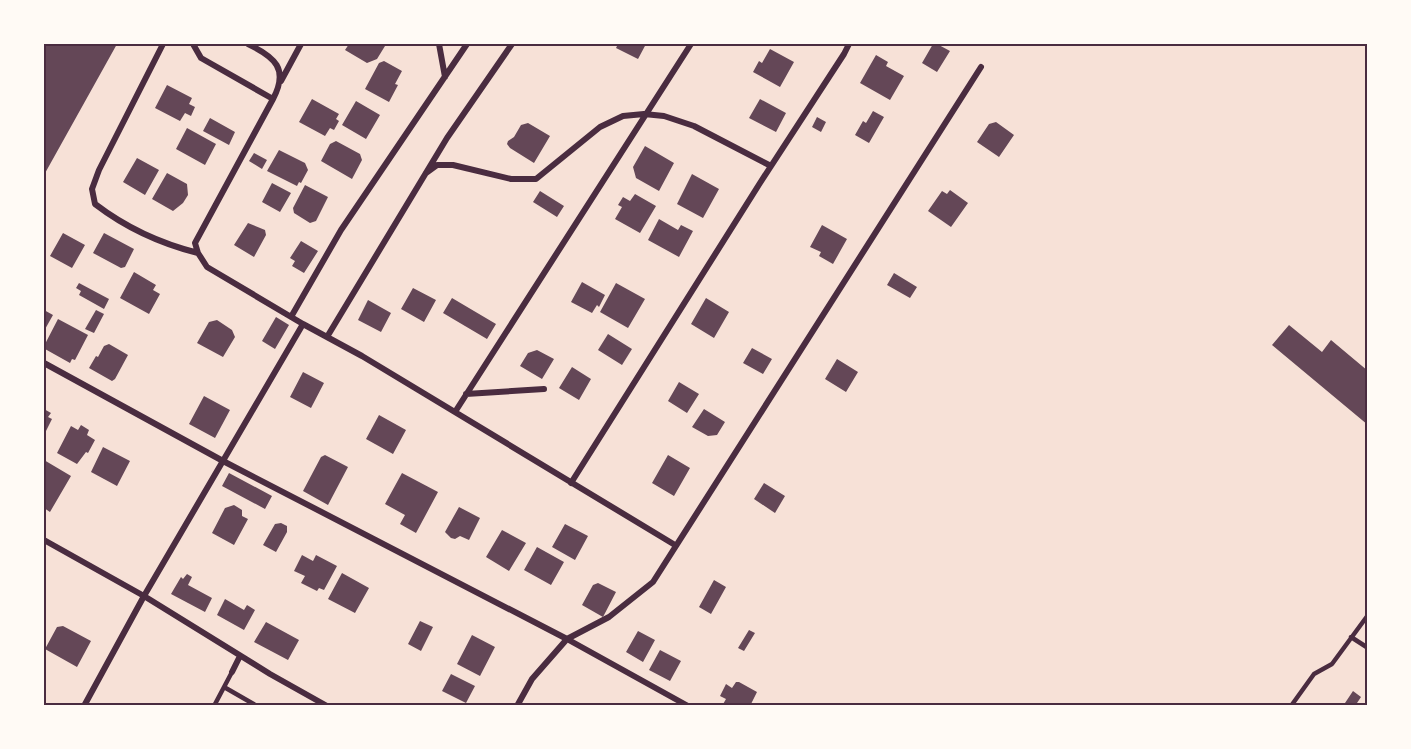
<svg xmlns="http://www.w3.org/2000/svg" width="1411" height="749" viewBox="0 0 1411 749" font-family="Mulish,sans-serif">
<rect width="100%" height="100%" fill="#f7e1d7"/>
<!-- building -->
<path fill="#644757" d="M44 44H117L44 175Z
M349 44H384L385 46 377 59 367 63 345 50Z
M618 44H646L638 59 616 48Z
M933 44H937L950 51 937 72 922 63Z
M770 49 794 62 780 87 753 72 759 61 762 63Z
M876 55 888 62 886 66 904 76 890 100 860 83Z
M384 61 402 71 395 84 398 85 389 102 365 89 379 63Z
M167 85 192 98 189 104 195 107 191 116 185 113 180 121 155 108Z
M312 99 339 114 336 119 339 121 334 130 330 128 325 136 299 122Z
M760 99 786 113 776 132 749 118Z
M356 101 380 115 366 139 342 125Z
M873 111 884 117 869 143 855 135 863 121 866 123Z
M817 117 826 122 821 132 812 127Z
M210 118 235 132 229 145 203 131Z
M996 122 1014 135 999 157 977 142 989 124Z
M528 123 550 136 534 163 510 148 507 144 508 141 514 137 521 125Z
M187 128 216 144 205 165 176 149Z
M336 141 360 154 362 160 352 179 321 161 330 144Z
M645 146 674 163 659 191 636 178 633 167Z
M279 150 305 163 308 170 301 183 299 182 297 186 267 171Z
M254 153 267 160 262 169 249 161Z
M137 158 159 170 145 195 123 182Z
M167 173 187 184 188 195 183 203 173 211 152 199Z
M692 174 719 189 703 218 677 204Z
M272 183 291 193 280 212 262 202Z
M305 185 328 197 316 221 310 223 294 213 293 208Z
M950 190 968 203 951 227 928 211 942 191 947 194Z
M540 191 564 206 557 217 533 202Z
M635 194 656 206 640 233 615 219 622 207 618 205 623 197 630 201Z
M659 219 678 230 681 225 693 231 679 257 648 240Z
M248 223 265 230 266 235 254 257 234 245Z
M822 225 847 239 833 264 819 256 821 252 810 247Z
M63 233 85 245 72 268 50 256Z
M104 233 134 249 125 267 121 268 93 253Z
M301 241 318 251 304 273 292 266 295 261 290 258Z
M134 272 156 285 153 290 160 294 149 314 120 298Z
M894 273 917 287 910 298 887 285Z
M582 282 605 295 599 307 597 305 592 313 571 302Z
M79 283 109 299 104 309 79 295 81 291 76 288Z
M616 283 645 299 628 328 600 312Z
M413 288 436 300 424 322 401 309Z
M452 298 496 324 487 339 443 313Z
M706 298 729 312 714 338 691 324Z
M368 300 391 313 381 332 358 320Z
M44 310 53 315 44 331Z
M96 310 104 314 94 333 85 329Z
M276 317 289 325 275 349 262 341Z
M58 319 88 335 75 360 72 359 70 363 45 349 44 346Z
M217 320 232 330 235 337 223 357 197 343 209 322Z
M1289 325 1322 352 1331 340 1368 371V425L1272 345Z
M608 334 632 349 622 365 598 350Z
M109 344 128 355 115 379 112 381 89 368 96 356 98 357 104 346Z
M752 348 772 359 763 374 743 363Z
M537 350 554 359 542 379 520 366 528 353Z
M837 359 858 372 846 392 825 379Z
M572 367 591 379 579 400 559 388Z
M303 372 324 383 311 408 290 397Z
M679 382 699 394 687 413 668 401Z
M204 396 230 410 215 438 189 424Z
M44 409 51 413 48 417 52 419 44 435Z
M704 409 725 422 717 435 708 436 692 427Z
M379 415 406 430 393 454 366 439Z
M81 425 89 430 87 435 95 440 88 453 86 452 77 464 57 453 71 426 78 430Z
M103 447 130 461 117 486 91 472Z
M325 455 348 467 328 505 303 491 321 457Z
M668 455 690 468 674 496 652 483Z
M44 460 71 476 50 512 44 508Z
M229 473 272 496 265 509 222 486Z
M402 473 438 492 416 533 400 524 405 515 385 504Z
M764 483 785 496 775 513 754 499Z
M234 505 242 510V516L248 519 234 545 212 533 225 508Z
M459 507 480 518 469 540 460 536 455 539 451 538 445 532Z
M281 523 287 526V532L276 552 263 545 275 524Z
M565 524 588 536 575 560 552 547Z
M502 530 526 543 509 571 486 557Z
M537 547 564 562 551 585 524 570Z
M302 555 313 561 316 555 337 566 324 590 319 588 317 591 301 583 305 576 294 571Z
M342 573 369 588 355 613 328 599Z
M187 574 192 577 188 585 212 598 205 612 171 594 181 577 183 579Z
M714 580 726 587 711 614 699 607Z
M598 583 616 592 603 617 582 605 593 585Z
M225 599 244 610 247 605 255 610 244 630 217 615Z
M420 621 433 627 421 651 408 644Z
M266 622 299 640 288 660 254 642Z
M63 626 91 641 77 667 45 649 57 627Z
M749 630 755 633 744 651 738 648Z
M638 631 655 640 643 662 626 652Z
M472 635 495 647 480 676 457 664Z
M660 650 681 661 670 681 649 670Z
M451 674 475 686 466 703 442 691Z
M736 682H739L757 692 750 706H722L726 699 720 696 726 684 732 688Z
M1353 691 1361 697 1355 706H1343Z"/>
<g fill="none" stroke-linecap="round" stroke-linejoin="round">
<!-- service -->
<path stroke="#4a2c40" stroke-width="4.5" d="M1351 637 1368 648
M224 687 257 706
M214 706 232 672
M1291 706 1314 674 1332 664 1368 615"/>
<!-- minor -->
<path stroke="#4a2c40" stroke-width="6" d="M163 44 99 170 92 189 95 204C125 227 162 244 198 253
M193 44 201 58 273 99
M248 44C275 57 289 69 273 99L195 243 198 253 207 267 303 324 362 356 675 545
M439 44 445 77
M281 81 301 44
M426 173 437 165H453L511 179H536L600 127 623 116 644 114 664 116 694 126 771 166
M291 317 341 230 467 44
M327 337 447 138 512 44
M44 363 223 461 567 639 688 706
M466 394 544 389
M455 412 691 44
M571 483 760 183 844 54 849 44
M44 540 144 596 270 674 327 706
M232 672 240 656
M84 706 144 596 303 324
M517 706 532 679 567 639 609 617 653 582 981 67"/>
</g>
<!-- border -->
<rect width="1411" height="749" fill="none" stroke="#fffaf5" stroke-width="90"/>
<rect x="45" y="45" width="1321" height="659" fill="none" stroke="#4a2c40" stroke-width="2"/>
</svg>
